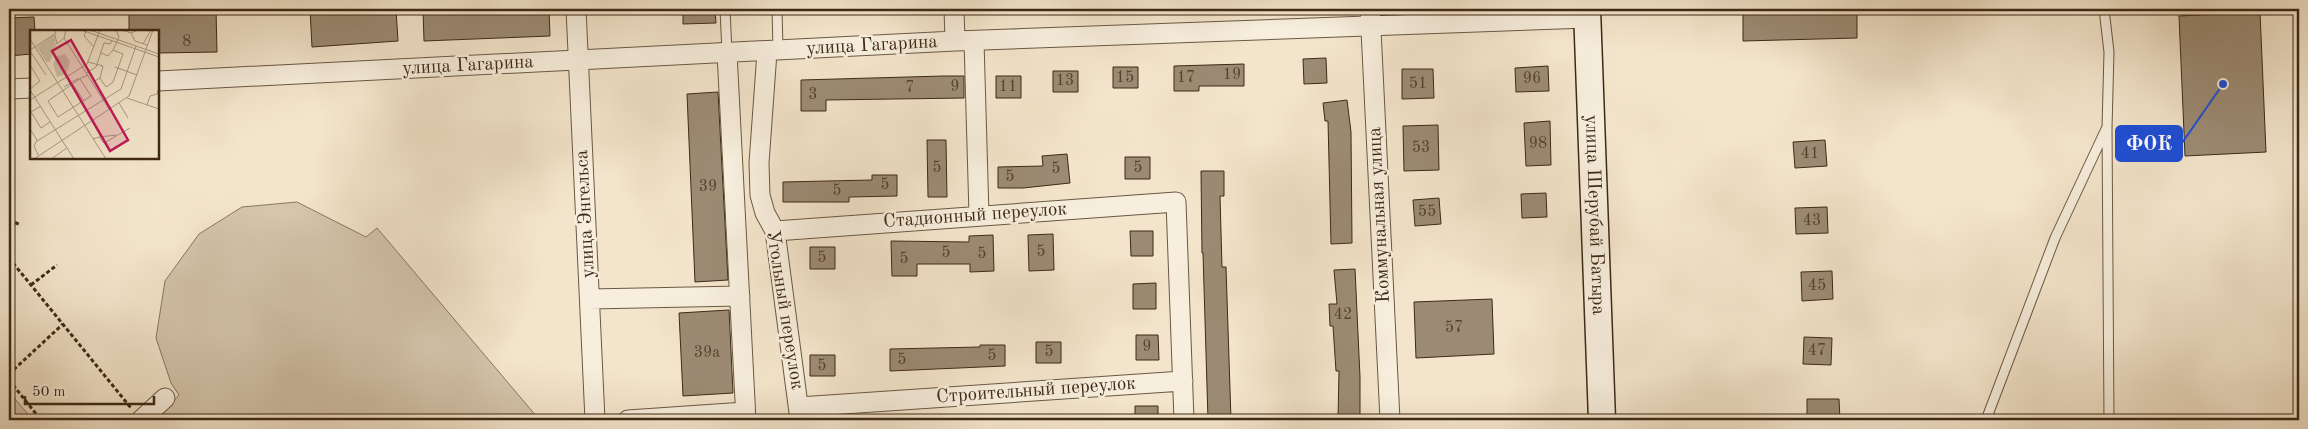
<svg xmlns="http://www.w3.org/2000/svg" width="2308" height="429" viewBox="0 0 2308 429" font-family="'Old Standard TT',serif">
<rect width="100%" height="100%" fill="#f3e5cb"/>
<filter id="stains"><feTurbulence type="fractalNoise" baseFrequency=".004" numOctaves="4"/><feColorMatrix values="0 0 0 0 .2 0 0 0 0 .09 0 0 0 0 .02 0 0 0 .5 -.17"/></filter>
<radialGradient id="worn" r=".72"><stop offset=".6" stop-color="#630" stop-opacity="0"/><stop offset="1" stop-color="#630" stop-opacity=".3"/></radialGradient>
<!-- grass -->
<path fill="#d4c5ac" stroke="#897761" d="M297 202 366 237 377 228 537 417 534 420H156L179 395 171 383 156 338 165 281 199 234 242 207Z
M9 392 33 420H9Z"/>
<!-- building -->
<path fill="#9c8b74" stroke="#3e2916" d="M310 9H396L398 41 312 47Z
M423 9H549L550 36 424 41Z
M683 9H715L716 23 683 24Z
M1743 9H1857V38L1743 41Z
M216 10 217 52 158 53V31H129V12Z
M2260 12 2266 152 2185 156 2179 16Z
M34 17 35 31H31V54L9 56V18Z
M1326 58 1327 83 1304 84 1303 59Z
M1244 64V86H1199V91H1174V66Z
M1548 66 1549 91 1516 92 1515 68Z
M1113 67H1138V88H1113Z
M1402 69H1433L1434 98 1402 99Z
M1053 71H1078V92H1053Z
M943 76H964V98L826 100V111H801V80Z
M996 76H1021V98H996Z
M718 92 728 280 695 282 687 94Z
M1347 100 1351 132 1352 243 1331 244 1328 121H1325L1323 103Z
M1550 121 1551 165 1526 166 1524 123Z
M1438 125 1439 170 1404 171 1403 126Z
M927 140H946L947 197H928Z
M1825 140 1827 166 1795 168 1793 142Z
M1067 154 1070 183 1023 188H998V167L1043 166 1042 156Z
M1125 157H1150V179H1125Z
M1201 171H1224V196H1220L1222 267H1226L1231 420H1208L1203 253H1202Z
M872 175H897V196L849 197V202H783V182L872 180Z
M1546 193 1547 217 1522 218 1521 194Z
M1439 198 1441 224 1415 226 1413 200Z
M1827 207 1828 233 1796 234 1795 208Z
M1130 231H1153V256H1131Z
M1053 234 1054 270 1029 271 1028 235Z
M993 235 994 271 970 272V264H917V276H892L891 241 969 242V236Z
M810 247H835V269H810Z
M1355 269 1360 377V417L1338 418 1339 371H1336L1333 326H1330L1329 304H1337L1334 270Z
M1832 271 1833 299 1802 301 1801 272Z
M1156 283V309H1133V284Z
M1492 299 1494 354 1416 358 1414 302Z
M729 310 733 393 683 396 679 313Z
M1136 335H1158L1159 360H1136Z
M1804 337 1832 338 1831 365 1803 364Z
M1036 342H1061V363H1036Z
M980 345H1005V366L890 371V349L980 347Z
M810 355H835V376H810Z
M1807 399H1839L1840 420H1807Z
M1135 406H1158V420H1135Z"/>
<g fill="none" stroke-linecap="round" stroke-linejoin="round">
<!-- lane casing -->
<g stroke="#6b5843" stroke-width="11">
<path id="lane" d="M725 9 727 53
M777 9 778 51
M2104 9 2109 52 2107 128 2109 420
M1986 420 2055 238 2106 129"/>
</g>
<!-- street casing -->
<g stroke="#6b5843" stroke-width="21">
<path id="street" d="M576 9 595 420
M954 9 955 41
M1370 9 1390 420
M974 41 979 215
M767 52 759 163 760 195 765 213 775 231 800 420
M727 53 746 420
M158 81 955 41 1587 18
M9 89 31 88
M775 231 1176 202 1184 420
M590 299 740 296
M799 407 1183 381
M141 420 165 398
M628 420 745 412"/>
</g>
<!-- secondary casing -->
<g stroke="#3e2916" stroke-width="29">
<g id="secondary">
<path id="s1" d="M1587 9 1602 420"/>
</g>
</g>
<!-- path -->
<path stroke="#3e2916" stroke-width="3" stroke-dasharray="4 2.5" stroke-linecap="butt" d="M9 220 21 225
M9 258 131 408
M31 285 57 265
M9 374 63 324
M9 380 41 420"/>
<!-- lane -->
<use href="#lane" stroke="#f7eedd" stroke-width="9"/>
<!-- street -->
<use href="#street" stroke="#f7eedd" stroke-width="19"/>
<!-- secondary -->
<use href="#secondary" stroke="#f7eedd" stroke-width="26"/>
</g>
<g text-anchor="middle" dominant-baseline="central" stroke-width="5" stroke-linejoin="round" paint-order="stroke">
<!-- number labels -->
<g font-size="16" fill="#56422e">
<text x="187" y="42">8</text>
<text x="1232" y="75">19</text>
<text x="1125" y="78">15</text>
<text x="1186" y="78">17</text>
<text x="1532" y="79">96</text>
<text x="1065" y="81">13</text>
<text x="1418" y="84">51</text>
<text x="955" y="87">9</text>
<text x="1008" y="87">11</text>
<text x="910" y="88">7</text>
<text x="813" y="95">3</text>
<text x="1538" y="144">98</text>
<text x="1421" y="148">53</text>
<text x="1810" y="154">41</text>
<text x="937" y="168">5</text>
<text x="1138" y="168">5</text>
<text x="1056" y="169">5</text>
<text x="1010" y="177">5</text>
<text x="885" y="185">5</text>
<text x="708" y="187">39</text>
<text x="837" y="191">5</text>
<text x="1427" y="212">55</text>
<text x="1812" y="221">43</text>
<text x="1041" y="252">5</text>
<text x="946" y="253">5</text>
<text x="982" y="254">5</text>
<text x="822" y="258">5</text>
<text x="904" y="259">5</text>
<text x="1817" y="286">45</text>
<text x="1343" y="315">42</text>
<text x="1454" y="328">57</text>
<text x="1147" y="347">9</text>
<text x="1817" y="351">47</text>
<text x="1049" y="352">5</text>
<text x="707" y="353">39а</text>
<text x="992" y="356">5</text>
<text x="902" y="360">5</text>
<text x="822" y="366">5</text>
</g>
<!-- street labels -->
<g font-size="19" fill="#3e2916" stroke="#f7eedd">
<text transform="translate(872 46) rotate(-3)">улица Гагарина</text>
<text transform="translate(468 66) rotate(-3)">улица Гагарина</text>
<text transform="translate(586 214) rotate(-93)">улица Энгельса</text>
<text transform="translate(1380 215) rotate(-93)">Коммунальная улица</text>
<text stroke="none"><textPath href="#s1" startOffset="206">улица Шерубай Батыра</textPath></text>
<text transform="translate(975 216) rotate(-4)">Стадионный переулок</text>
<text transform="translate(784 310) rotate(81)">Угольный переулок</text>
<text transform="translate(1036 391) rotate(-4)">Строительный переулок</text>
</g>
</g>
<!-- overview -->
<g transform="translate(30 30)">
<rect width="129" height="129" fill="#f3e5cb"/>
<path d="M24 5 26 15 20 32H16L7 17ZM35 24 40 32 36 44 27 47 23 34 26 27Z" fill="#d4c5ac"/>
<path fill="none" stroke="#ab9a83" stroke-width="1" d="M36 0 34 8 79 79M51 0 129 27M60 0 129 24M92 0 101 3 108 0M56 1 54 6 64 17M101 3 105 11 117 15M25 5 27 14 34 8M0 9 76 129M113 14 121 0M0 20 25 4 26 0M0 21 16 45M71 23 78 26 83 20M58 32 73 36 70 48 63 52M0 35 10 51 0 59M85 37 107 45M56 43 66 37 74 13 80 14 82 10M70 48 76 57 83 52 93 24 83 20 89 7 86 0M50 49 61 66 28 87 18 71 51 48 58 45M43 55 54 71M34 57 49 48M0 60 44 129M97 68 129 79M0 70 57 34 70 0M89 73 98 88M117 75 120 66 127 64 128 60M11 76 1 82 11 98 20 92M0 99 7 110 4 116 8 125M69 107 86 105M63 109 69 107 74 113 100 98M7 111 91 59 106 16M4 129 99 66 123 0M21 129 37 118"/>
<path fill="#c2185b" fill-opacity="0.15" stroke="#c2185b" stroke-width="2.5" d="M41 10 98 110 80 121 22 21Z"/>
<rect width="129" height="129" fill="none" stroke="#3e2916" stroke-width="2.5"/>
</g>
<!-- callouts -->
<path fill="none" stroke="#1d4ed8" stroke-width="2" d="M2223 84L2182 143"/>
<circle fill="#1d4ed8" stroke="#f7eedd" stroke-width="2" cx="2223" cy="84" r="5"/>
<rect fill="#1d4ed8" stroke="#1d4ed8" stroke-width="2" x="2116" y="126" width="66" height="35" rx="5"/>
<g font-size="20" text-anchor="middle" font-weight="bold" fill="#fff">
<text x="2149" y="150">ФОК</text>
</g>
<!-- margin -->
<rect width="2308" height="429" fill="none" stroke="#f3e5cb" stroke-width="30"/>
<rect x="10" y="10" width="2288" height="409" fill="none" stroke="#3e2916" stroke-width="2.5"/>
<rect x="15" y="15" width="2278" height="399" fill="none" stroke="#3e2916"/>
<!-- scale -->
<path d="M25 396v8h129v-8" fill="none" stroke="#3e2916" stroke-width="2.5"/>
<text x="32" y="396" font-size="15" fill="#3e2916" stroke="#f7eedd" stroke-width="4" paint-order="stroke">50 m</text>
<rect width="100%" height="100%" filter="url(#stains)"/>
<rect width="100%" height="100%" fill="url(#worn)"/>
</svg>
